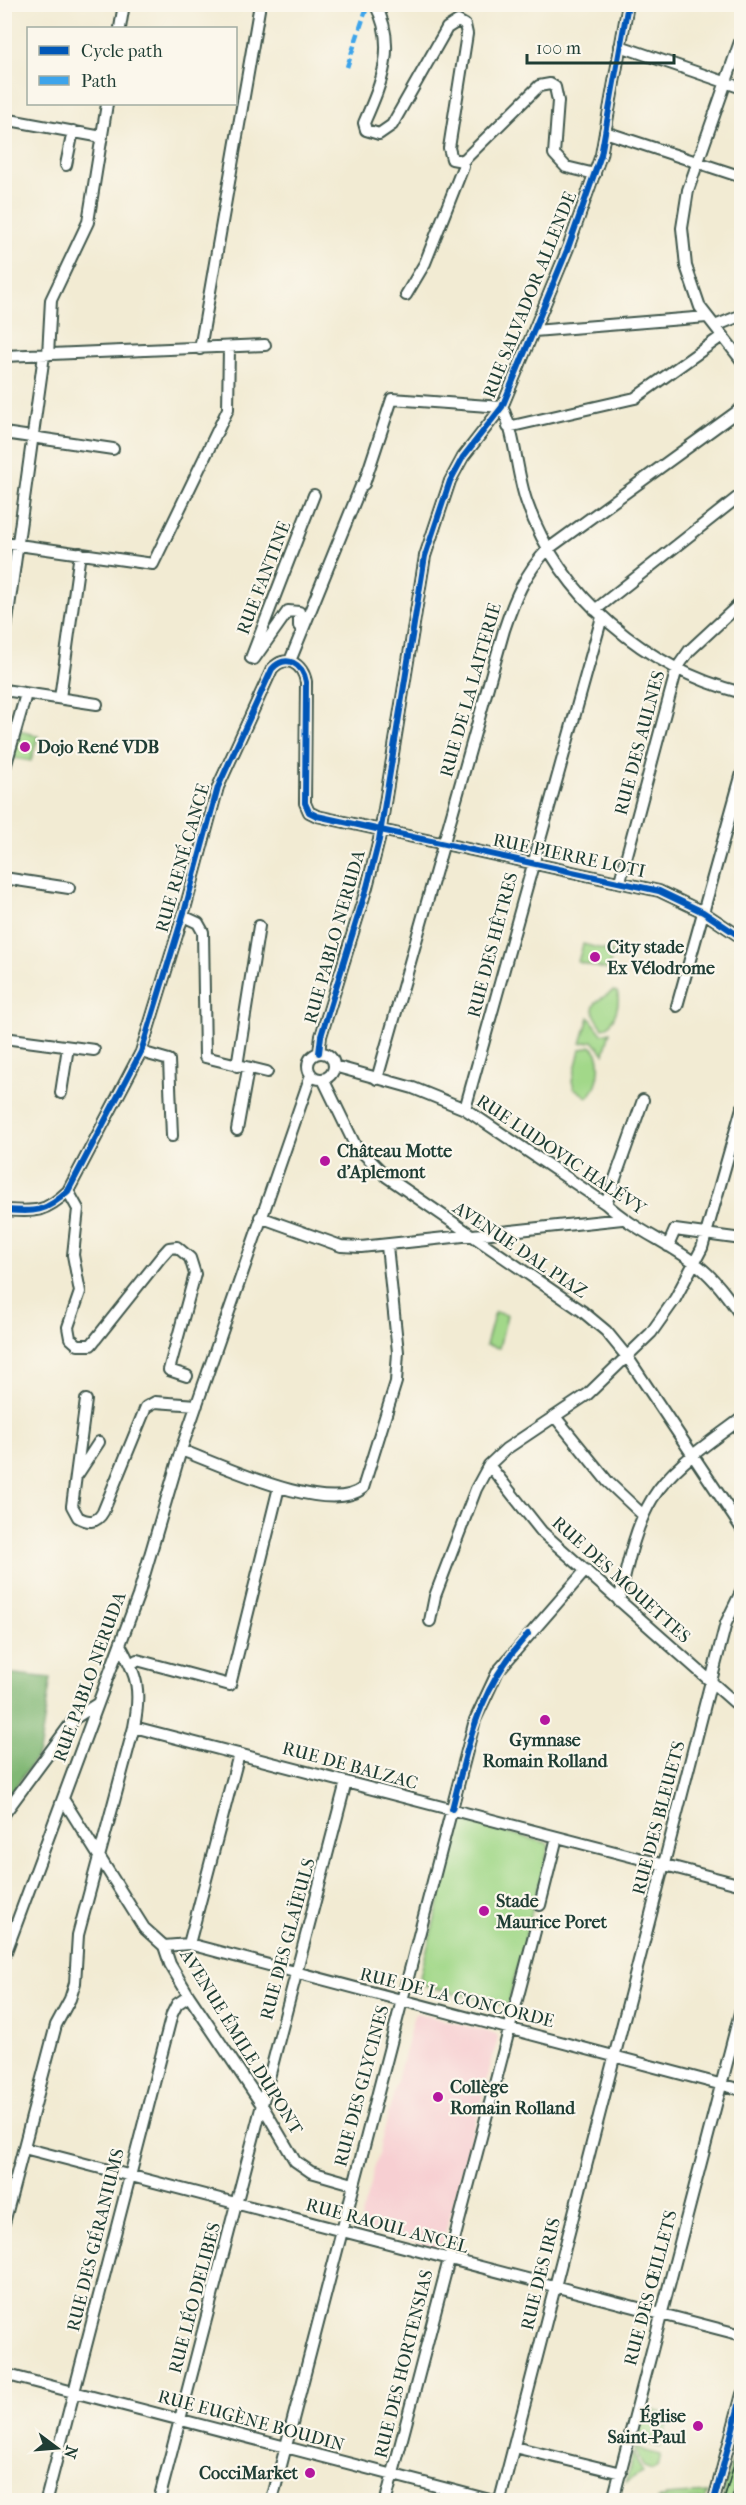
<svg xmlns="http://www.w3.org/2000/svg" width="746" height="2505" viewBox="0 0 746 2505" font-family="'IM FELL French Canon',serif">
<rect width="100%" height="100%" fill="#fbf7ec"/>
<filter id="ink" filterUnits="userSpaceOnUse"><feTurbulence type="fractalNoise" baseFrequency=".0167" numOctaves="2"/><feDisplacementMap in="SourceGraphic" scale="12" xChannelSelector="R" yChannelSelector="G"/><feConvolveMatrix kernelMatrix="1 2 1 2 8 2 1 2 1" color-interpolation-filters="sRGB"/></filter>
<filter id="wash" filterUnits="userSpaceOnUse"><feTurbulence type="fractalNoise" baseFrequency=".008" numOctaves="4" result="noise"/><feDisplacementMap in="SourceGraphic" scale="24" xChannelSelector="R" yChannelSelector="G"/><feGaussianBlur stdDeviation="1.35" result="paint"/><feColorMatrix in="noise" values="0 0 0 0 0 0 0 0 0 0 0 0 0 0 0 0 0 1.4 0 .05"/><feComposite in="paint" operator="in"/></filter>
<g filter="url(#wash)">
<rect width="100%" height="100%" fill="#f2ebd3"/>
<!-- built -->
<path fill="#f7cfd2" d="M417 2013 496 2034 498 2038 441 2249 362 2227 360 2223 414 2015Z"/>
<!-- green -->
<path fill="#a2d889" stroke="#608a5e" stroke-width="1.5" d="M20 731 38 736 31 761 13 758Z
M583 944 613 952 608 970 578 962Z
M613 991 617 992C621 1001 615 1020 607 1027L603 1028C586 1006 592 1004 613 991Z
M589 1017 602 1034 610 1032 604 1054 593 1041 581 1043Z
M590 1046C606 1053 599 1091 587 1097L574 1088 572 1081 580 1050Z
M495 1312 507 1315 499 1348 486 1345Z
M463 1821 547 1843 549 1846 508 2003 504 2006 424 1985 420 1976 460 1823Z
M645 2408 663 2413 662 2419 668 2421 661 2447 640 2442 642 2435 638 2434Z
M741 2425V2462L731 2500H722Z
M634 2448 660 2455 657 2467 652 2470 644 2467Z
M633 2453 643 2473 626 2482Z
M708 2493 705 2500H656L666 2496Z"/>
<!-- forest -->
<path fill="#81b875" stroke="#507a54" stroke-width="1.5" d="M5 1673 51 1678 39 1753 5 1802Z"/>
</g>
<g filter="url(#ink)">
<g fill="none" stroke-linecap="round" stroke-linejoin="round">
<!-- minor casing -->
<g stroke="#3f574c" stroke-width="14">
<path id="minor" d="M375 4C398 46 381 84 364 123L366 130 379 134 392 125 447 28 458 21 465 25 467 34 449 148 452 159 463 161 539 86 550 84 555 87 558 101 554 154 566 167 595 174
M120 28 124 4
M742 36 688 190 682 228 686 266 700 307 742 361
M620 46 742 88
M4 119 102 137
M605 132 742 177
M66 165 73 131
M406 295 425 263 463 167V161
M715 326 742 315
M534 331 707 317
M200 349 260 4
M48 355 51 300 88 222 107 104
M4 356 265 345
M502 407C516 435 516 473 527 503 561 598 646 668 742 693
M508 427 635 398 722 336
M4 433 113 449
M4 543 153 564 228 409 229 347
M595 610 742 494
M299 626V612L288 611 254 659 251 658 314 495
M4 643 44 355
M290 661 361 486 364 484 392 399 502 407
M4 690 97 704
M60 698 80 553
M4 771 26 694
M4 878 69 888
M620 881 677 668 689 651 742 602
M183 916 198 923 203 932 205 1057 267 1072
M677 1006 742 773
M4 1038 94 1050
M141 1052 169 1060 172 1136
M319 1053 321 1036 367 887 379 840 425 556 450 481 463 457 502 407 568 248 601 155 628 4
M308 1066a13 13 0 1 1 26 0a13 13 0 1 1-26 0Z
M237 1066 259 926
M334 1066 413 1088 465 1109 606 1204C634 1230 670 1243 700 1267 717 1281 729 1299 742 1317
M323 1079 355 1145 387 1177 582 1311 606 1331 628 1358 742 1529
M377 1079 504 630C514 600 525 573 548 549L742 408
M61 1093 68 1047
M465 1109 602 617
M237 1130 248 1069
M68 1191 78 1209 73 1255 80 1292 68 1327 70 1338 78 1345H91L161 1257 169 1248 177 1247 190 1258 195 1274 169 1370 187 1376
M606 1204 643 1100
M4 1210C35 1212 45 1213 68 1191L141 1052 185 909 218 787 272 669C286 653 303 664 306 682L305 803 309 812 317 816 659 891 703 912 742 938
M260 1217 341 1246 361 1247 622 1219
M668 1246 675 1230 742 1239
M86 1400 72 1506 78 1517C88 1523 97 1523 103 1512L146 1407 155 1402 197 1405
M556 1418 608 1482 643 1515
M181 1450C219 1464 329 1517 363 1488L396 1382 398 1352 387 1246
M489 1465 542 1532 742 1709
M78 1474 99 1442
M619 1601C627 1567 634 1529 652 1499 673 1465 711 1442 742 1418
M430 1621 435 1596 476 1489 489 1465 506 1449 588 1394 651 1333 675 1299 702 1248 742 1108
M131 1664 137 1660 230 1685 279 1487
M134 1727 742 1885
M63 1799 144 1928 164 1946 170 1964 189 1996 262 2105 295 2161 311 2172 353 2184
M4 1814 75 1718 97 1704
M540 1905 557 1837
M189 1944 239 1754
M164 1946 189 1944 742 2090
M4 1957 138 1596 181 1450 311 1075
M24 2148 742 2335
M4 2223 56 2025 70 1999 75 1983 78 1935 134 1727C141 1691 138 1677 120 1645
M4 2374 490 2500
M514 2447 621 2473
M46 2500 172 2014 177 2004 189 1996
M159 2500 346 1782
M272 2500 475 1720 498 1671 586 1570
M386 2500 535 1931
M500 2500 726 1623 742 1590
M613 2500 742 2005
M714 2500 742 2394
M738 2500 742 2488"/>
</g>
<!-- minor -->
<use href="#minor" stroke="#fff" stroke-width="10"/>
<!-- tram -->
<path stroke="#1f3d34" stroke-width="1.5" d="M724 2500 742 2436"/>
<!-- quiet -->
<path stroke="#3da4eb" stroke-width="4.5" stroke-dasharray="9 4.5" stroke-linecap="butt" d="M347 67 368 4"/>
<!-- cycleway casing -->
<g stroke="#fbf7ec" stroke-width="10">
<path id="cycleway" d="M319 1053 321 1036 367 887 379 840 425 556 450 481 463 457 502 407 568 248 601 155 628 4
M4 1210C35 1212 45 1213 68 1191L141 1052 185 909 218 787 272 669C286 653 303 664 306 682L305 803 309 812 317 816 659 891 703 912 742 938
M452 1809C470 1739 478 1689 528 1634
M714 2500 742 2394"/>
</g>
<!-- cycleway -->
<use href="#cycleway" stroke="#0057b8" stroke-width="6"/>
</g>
</g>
<!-- markers -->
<g fill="#b5179e" stroke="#fbf7ec" stroke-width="2">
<circle cx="25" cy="747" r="6"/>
<circle cx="595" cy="957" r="6"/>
<circle cx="325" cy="1161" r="6"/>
<circle cx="545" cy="1720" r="6"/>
<circle cx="484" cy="1911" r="6"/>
<circle cx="438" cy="2097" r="6"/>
<circle cx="698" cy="2426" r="6"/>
<circle cx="310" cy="2473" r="6"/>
</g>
<g text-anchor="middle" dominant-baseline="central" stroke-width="4.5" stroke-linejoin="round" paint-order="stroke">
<!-- street labels -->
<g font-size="18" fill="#1f3d34" stroke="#fbf7ec">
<text transform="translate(530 295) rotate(-68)">RUE SALVADOR ALLENDE</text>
<text transform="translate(264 578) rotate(-69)">RUE FANTINE</text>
<text transform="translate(471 690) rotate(-74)">RUE DE LA LAITERIE</text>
<text transform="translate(640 743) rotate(-75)">RUE DES AULNES</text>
<text transform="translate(569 856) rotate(12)">RUE PIERRE LOTI</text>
<text transform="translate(183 858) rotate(-74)">RUE RENÉ CANCE</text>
<text transform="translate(335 937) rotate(-74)">RUE PABLO NERUDA</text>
<text transform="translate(493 945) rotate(-75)">RUE DES HÊTRES</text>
<text transform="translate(561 1155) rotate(34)">RUE LUDOVIC HALÉVY</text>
<text transform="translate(520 1250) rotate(34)">AVENUE DAL PIAZ</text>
<text transform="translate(621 1580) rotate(42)">RUE DES MOUETTES</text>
<text transform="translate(90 1677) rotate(-70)">RUE PABLO NERUDA</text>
<text transform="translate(350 1766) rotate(15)">RUE DE BALZAC</text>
<text transform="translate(659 1818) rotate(-75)">RUE DES BLEUETS</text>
<text transform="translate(288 1939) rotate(-75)">RUE DES GLAÏEULS</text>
<text transform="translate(457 1998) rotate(14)">RUE DE LA CONCORDE</text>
<text transform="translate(241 2042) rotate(58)">AVENUE ÉMILE DUPONT</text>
<text transform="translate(362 2086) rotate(-75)">RUE DES GLYCINES</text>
<text transform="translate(387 2226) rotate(15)">RUE RAOUL ANCEL</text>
<text transform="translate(96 2240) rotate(-76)">RUE DES GÉRANIUMS</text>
<text transform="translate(541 2274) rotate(-76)">RUE DES IRIS</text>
<text transform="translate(651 2288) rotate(-75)">RUE DES ŒILLETS</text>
<text transform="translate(195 2298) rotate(-75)">RUE LÉO DELIBES</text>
<text transform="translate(404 2364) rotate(-76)">RUE DES HORTENSIAS</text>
<text transform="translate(251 2421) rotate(15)">RUE EUGÈNE BOUDIN</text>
</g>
<!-- poi labels -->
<g font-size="18" font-weight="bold" fill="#1f3d34" stroke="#fbf7ec" text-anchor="start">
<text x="37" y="747">Dojo René VDB</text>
<text x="607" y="947">City stade<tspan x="607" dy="21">Ex Vélodrome</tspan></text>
<text x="337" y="1151">Château Motte<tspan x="337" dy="21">d'Aplemont</tspan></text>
<text x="545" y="1740" text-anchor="middle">Gymnase<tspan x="545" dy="21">Romain Rolland</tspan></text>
<text x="496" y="1901">Stade<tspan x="496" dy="21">Maurice Poret</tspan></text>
<text x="450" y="2087">Collège<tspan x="450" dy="21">Romain Rolland</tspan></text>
<text x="686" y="2416" text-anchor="end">Église<tspan x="686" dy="21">Saint-Paul</tspan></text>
<text x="298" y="2473" text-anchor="end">CocciMarket</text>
</g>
</g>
<!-- margin -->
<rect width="746" height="2505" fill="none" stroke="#fbf7ec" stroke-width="24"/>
<!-- legend -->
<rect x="27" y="27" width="210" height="78" fill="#fbf7ec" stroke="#a3ada2" stroke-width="1.5"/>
<rect x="39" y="46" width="30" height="9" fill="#0057b8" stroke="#a3ada2" stroke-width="1.5"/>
<text x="81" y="57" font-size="18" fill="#1f3d34">Cycle path</text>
<rect x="39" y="76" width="30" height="9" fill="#3da4eb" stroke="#a3ada2" stroke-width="1.5"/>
<text x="81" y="87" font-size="18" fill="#1f3d34">Path</text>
<!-- north arrow -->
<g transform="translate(57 2448) rotate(106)" stroke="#fbf7ec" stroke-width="4.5" paint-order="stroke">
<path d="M0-4.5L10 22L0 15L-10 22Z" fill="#1f3d34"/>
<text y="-9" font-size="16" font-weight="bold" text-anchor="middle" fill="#1f3d34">N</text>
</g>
<!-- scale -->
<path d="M527 54v9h147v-9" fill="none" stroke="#1f3d34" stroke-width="3"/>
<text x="536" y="54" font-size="18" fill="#1f3d34" stroke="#fbf7ec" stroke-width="4.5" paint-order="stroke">100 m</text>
</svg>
